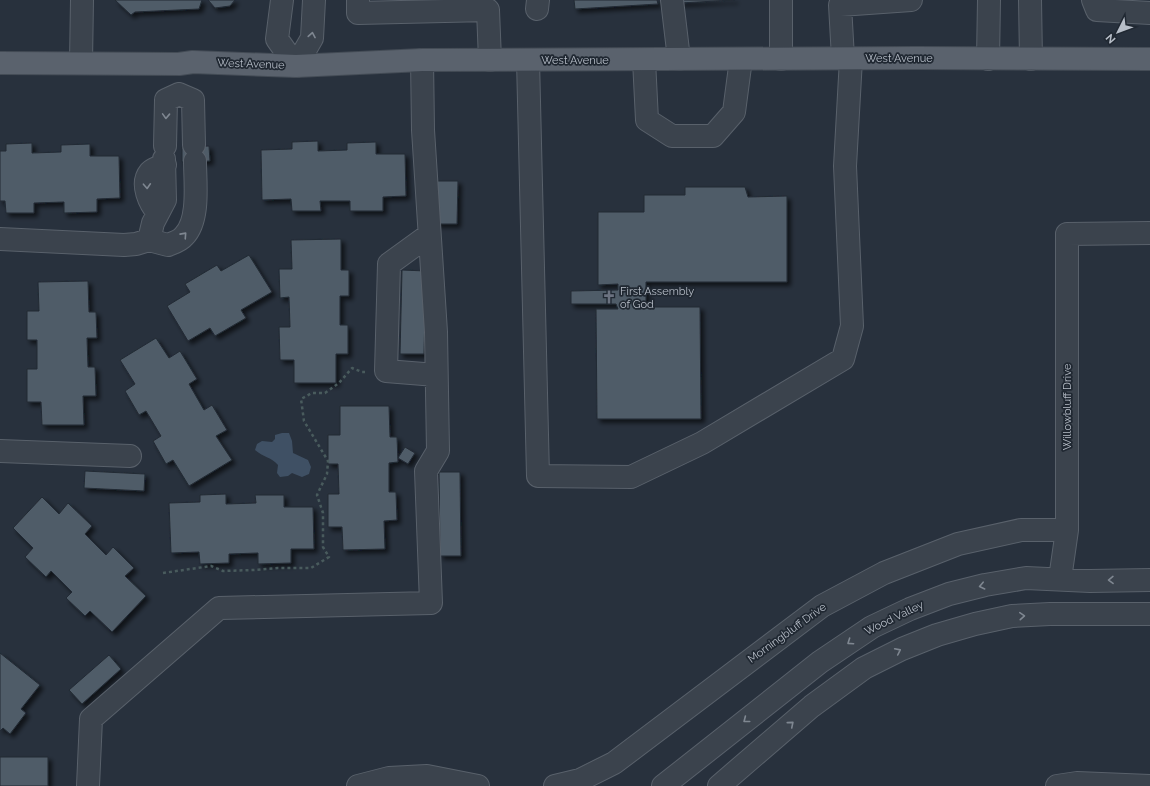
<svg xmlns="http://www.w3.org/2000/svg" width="1150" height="786" viewBox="0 0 1150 786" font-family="Raleway,sans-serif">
<defs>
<filter id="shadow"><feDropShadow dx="3.5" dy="3.5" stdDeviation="2" flood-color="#0009"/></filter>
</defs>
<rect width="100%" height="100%" fill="#28313d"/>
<!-- water -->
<path fill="#3f5064" d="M282 433H289L292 441 293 453 308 460 311 467 309 474 302 477 292 473 288 476 280 477 277 473 278 465C271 457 263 457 255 450L257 444 262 441 272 442 275 439V435Z"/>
<!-- building -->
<path fill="#505c67" stroke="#222a34" filter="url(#shadow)" d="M115 0H202L199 9 135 12 131 15Z
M208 0H235L230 6 215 8Z
M574 0H657L658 4 575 9Z
M680 0H735L680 3Z
M318 141V151L347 150V143L376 142V154H405L406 196 383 197V211H350V201H320L321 211H292L291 199 262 200 261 150 292 149V142Z
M32 143V153L61 152V145L90 144V156H119L120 198 97 199V212L64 213V202L34 203V213H6L5 201H0V151H6V144Z
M209 146 210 161 182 162V147Z
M436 181H458L457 224H436Z
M685 187H745L748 197 787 196V282H646V307H700L701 419H597L596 309H618L616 304H571V291L618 290V284L598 285V212H644V195H685Z
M341 239V270H349V296H340V325H348V354H336V383H294V360H280L279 327H290L289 297 280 298 279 269H292L291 240Z
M249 255 272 292 241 310 246 318 215 336 210 328 188 341 167 306 190 292 185 284 217 265 221 271Z
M402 270 426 271 424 354H400Z
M88 281 89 312H96L97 338H87L88 367H95L96 396H83L84 425H42L41 402H27V369H37V340H27V311H39L38 282Z
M156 338 169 358 180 351 197 379 189 384 204 410 212 405 227 430 216 436 232 460 189 486 173 460 166 464 153 441 161 436 146 411 139 415 125 391 135 384 120 360Z
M340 406H389L390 437H397L398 462 389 463V492H396L397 520 384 521 385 549 343 550 342 527H328V494H339L338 464H328V435H340Z
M405 447 415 453 408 464 398 458Z
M85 471 145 474 144 491 84 488Z
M439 472H460L461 556H440Z
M226 494V504L256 503 255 495H284V507H313L314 549H291V563L258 564V553L229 554V563L200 564 199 552 171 553 169 503 200 502V495Z
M42 497 59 514 68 503 92 526 85 534 106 555 113 547 134 568 125 576 146 596 112 632 90 611 85 616 66 598 72 592 51 571 46 577 25 557 33 548 13 528Z
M0 653 40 685 21 709 26 713 10 734 3 728 0 731Z
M109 655 121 669 82 704 69 690Z
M0 757H48V786H0Z"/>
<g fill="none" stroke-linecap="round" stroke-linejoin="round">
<!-- minor casing -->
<g stroke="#59616b" stroke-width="24">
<path id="minor" d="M282 0 277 39 296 66 312 38 314 0
M358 0V13L488 10 490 60
M672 0 679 59
M781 0V59
M1030 0 1031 59
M1093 0 1097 10 1150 13
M537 9 538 0
M843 58 840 5 911 0
M988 59 989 0
M528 60 538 476 631 477 702 443 843 359 852 326 845 166 851 59
M644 60 647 120 672 136H713L734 112 741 59
M81 62 82 0
M179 94 193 100 194 145
M165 146 166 100 179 94
M158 213C150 204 140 184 150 172 154 168 160 167 165 165
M429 235 389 264 386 371 436 375
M0 239 124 245 136 244 149 240 168 245C173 243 180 241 184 236 200 220 195 182 195 161
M149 240 153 223 165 200 164 159
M0 451 130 456
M1060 579 1067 530V234L1150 233
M88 786 91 719 219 608 431 603 426 471 438 451 436 332 423 130 422 60
M358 786 389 778 427 776 478 786
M555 786 580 780 614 763 822 606 884 573 958 544 1021 530H1067
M663 786 820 662 872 627 910 609 949 594 985 585 1026 578 1090 581 1150 580
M719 786 812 706 864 668 902 649 937 635 975 624 1012 616 1050 614H1150
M1057 786 1077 783 1150 786"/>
</g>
<!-- major casing -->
<g stroke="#444c56" stroke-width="24">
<path id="major" d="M0 63 179 64 193 62 296 66 422 60 917 58 1150 59"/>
</g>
<!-- path -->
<path stroke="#495b5d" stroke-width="2.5" stroke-dasharray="3 3" stroke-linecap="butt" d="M163 573 211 566 223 571 253 570 278 568H311L329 557 323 547V513L317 495 327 474 328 461 304 421 301 399 312 393H325L339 383 352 368 362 372H365"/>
<!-- minor -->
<use href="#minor" stroke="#3b434d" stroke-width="22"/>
<!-- major -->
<use href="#major" stroke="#5a626d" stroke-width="22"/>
</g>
<!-- one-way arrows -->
<defs><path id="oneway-chevron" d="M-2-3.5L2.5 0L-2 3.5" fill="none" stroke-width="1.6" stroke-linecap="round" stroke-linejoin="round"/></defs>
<g stroke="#7f8791">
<use href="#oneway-chevron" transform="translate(312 35) rotate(-80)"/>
<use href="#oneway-chevron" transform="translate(166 116) rotate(92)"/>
<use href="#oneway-chevron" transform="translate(147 186) rotate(87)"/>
<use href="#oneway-chevron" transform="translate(184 235) rotate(-48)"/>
<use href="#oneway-chevron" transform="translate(1111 580) rotate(179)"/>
<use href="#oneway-chevron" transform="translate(982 586) rotate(167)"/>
<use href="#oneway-chevron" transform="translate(1022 616) rotate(-4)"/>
<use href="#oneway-chevron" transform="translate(850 642) rotate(146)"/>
<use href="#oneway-chevron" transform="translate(898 651) rotate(-26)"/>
<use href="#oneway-chevron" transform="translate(746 720) rotate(142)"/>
<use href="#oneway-chevron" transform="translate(791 724) rotate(-40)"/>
</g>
<!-- icons -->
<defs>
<g id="church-bare" transform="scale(1.08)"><path d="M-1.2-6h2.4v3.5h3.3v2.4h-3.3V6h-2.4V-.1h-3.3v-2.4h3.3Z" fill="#6b7280" stroke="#202832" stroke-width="2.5" paint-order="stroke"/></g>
</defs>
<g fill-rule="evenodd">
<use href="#church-bare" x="609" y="297"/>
</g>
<g text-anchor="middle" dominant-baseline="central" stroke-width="3.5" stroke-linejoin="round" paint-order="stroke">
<!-- street labels -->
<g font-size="11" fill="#b7bec8" stroke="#202832">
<text x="899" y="58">West Avenue</text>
<text x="575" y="60">West Avenue</text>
<text transform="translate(251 64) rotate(2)">West Avenue</text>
<text transform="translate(1067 407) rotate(-90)">Willowbluff Drive</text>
<text transform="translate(894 618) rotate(-26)">Wood Valley</text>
<text transform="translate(787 633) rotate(-36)">Morningbluff Drive</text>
</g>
<!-- poi labels -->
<g font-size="11" fill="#b7bec8" stroke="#202832" text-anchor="start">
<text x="620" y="291">First Assembly<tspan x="620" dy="13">of God</tspan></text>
</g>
</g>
<!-- north arrow -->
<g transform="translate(1118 32) rotate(228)" stroke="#202832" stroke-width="3" paint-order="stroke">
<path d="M0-3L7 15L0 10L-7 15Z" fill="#b7bec8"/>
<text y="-6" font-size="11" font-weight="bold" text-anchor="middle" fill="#b7bec8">N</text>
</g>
</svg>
